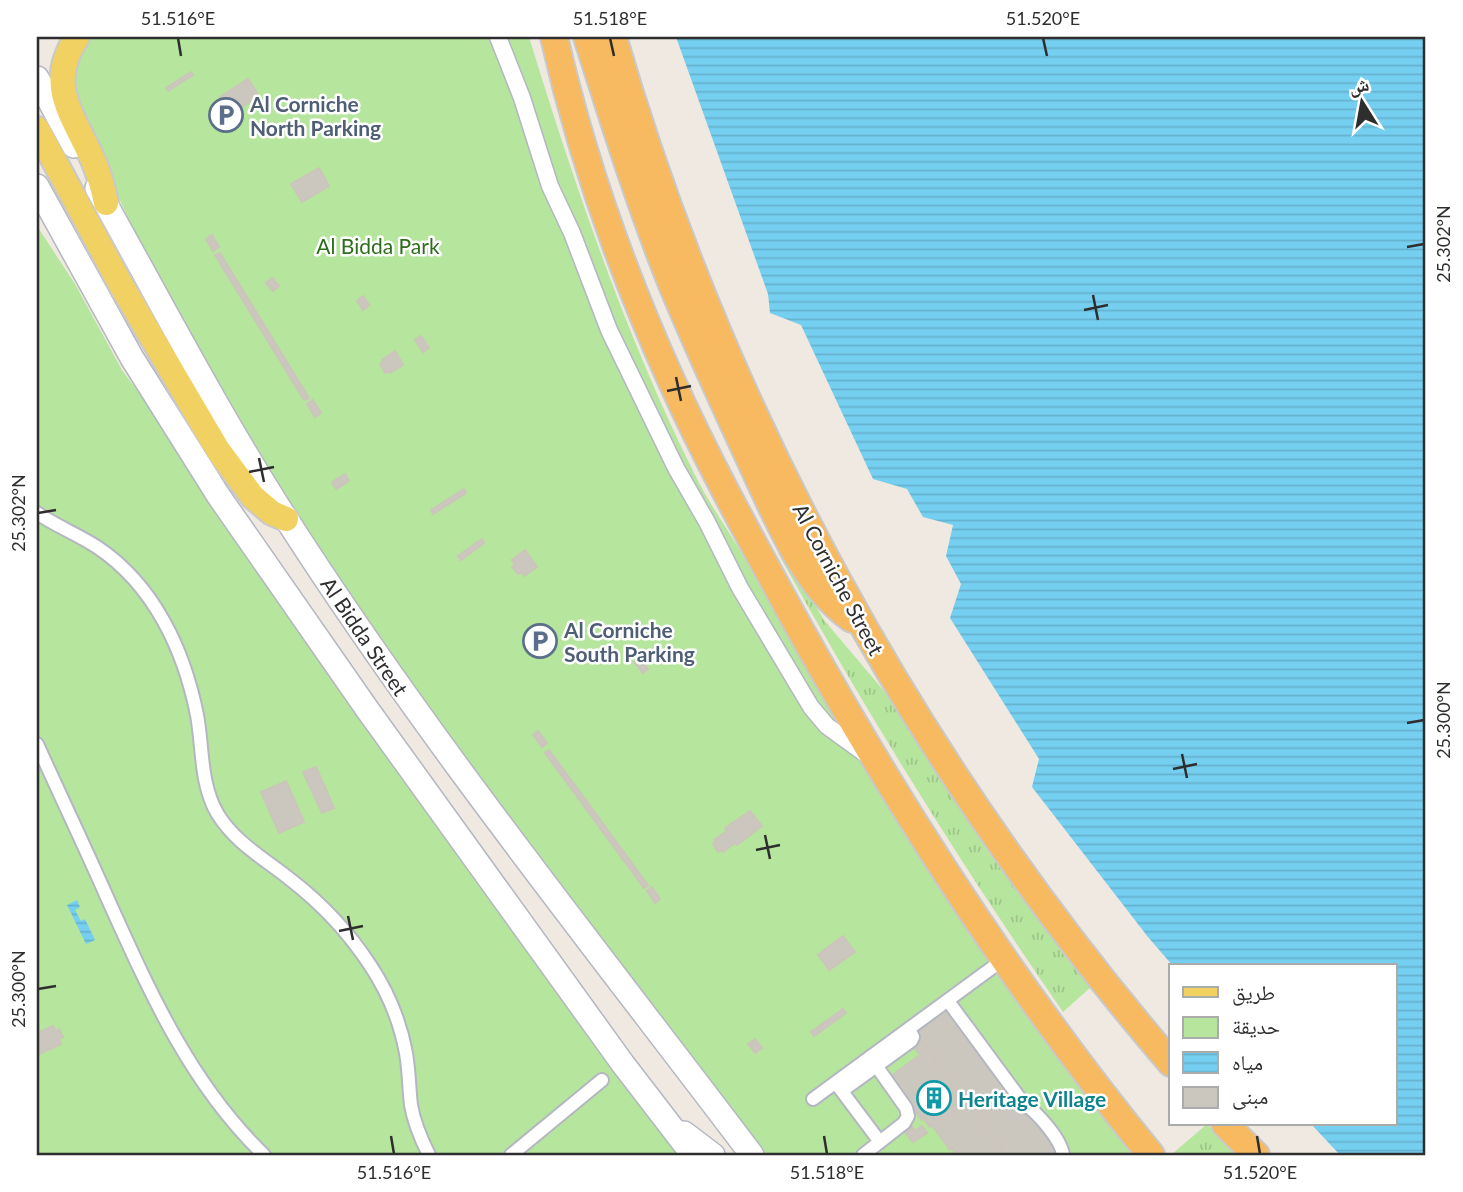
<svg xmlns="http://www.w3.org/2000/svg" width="1463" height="1192" viewBox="0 0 1463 1192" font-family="Lato,'Noto Naskh Arabic',sans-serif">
<defs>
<pattern id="grass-tufts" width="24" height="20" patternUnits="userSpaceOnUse" patternTransform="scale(1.75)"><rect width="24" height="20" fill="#b6e59e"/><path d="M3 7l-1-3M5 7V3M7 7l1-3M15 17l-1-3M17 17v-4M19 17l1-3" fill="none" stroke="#9dc588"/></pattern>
<pattern id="water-rules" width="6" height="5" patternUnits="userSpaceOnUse" patternTransform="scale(1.75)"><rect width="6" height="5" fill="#75cff0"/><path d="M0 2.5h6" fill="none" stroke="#66b2ce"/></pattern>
</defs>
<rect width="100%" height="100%" fill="#efe9e1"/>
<!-- grass -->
<path fill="url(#grass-tufts)" d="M778 553 786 555 824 620 884 691 987 850 1091 987 1063 1012C960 863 865 711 778 553Z
M1207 1124 1236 1155H1171Z"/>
<!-- park -->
<path fill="#b6e59e" d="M83 37H529C575 186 625 335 695 475 710 506 731 533 747 563 820 697 898 828 983 954 1030 1023 1081 1089 1132 1155H764L435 719 333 571 281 489 167 293 138 239 67 87Z
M37 226 75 284 122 370 153 412 349 705 678 1155H37Z"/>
<!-- water -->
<path fill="url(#water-rules)" d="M676 37H1426V1155H1340L1311 1124H1395V966H1173L1148 937 1032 787 1039 759 950 618 961 584 946 556 953 525 923 517 907 489 873 479 801 325 770 313 768 294Z
M77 900 80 907 75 910 81 921 85 919 95 940 86 944 67 905Z"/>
<!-- building -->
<path fill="#cbc7bf" stroke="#cbc5ba" stroke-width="2" d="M191 72 193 75 168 91 166 88Z
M248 79 259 96 231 114 228 110 224 112 219 104 223 102 220 97Z
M319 168 329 186 302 202 291 184Z
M212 235 219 247 213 251 206 239Z
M220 253 309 398 304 400 215 255Z
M272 278 279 286 273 291 266 283Z
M363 296 369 305 363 310 357 301Z
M421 336 429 348 423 352 415 340Z
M395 351 403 365 390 373 389 371 385 373 380 364 383 362 382 360Z
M313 400 321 413 315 417 307 404Z
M345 474 349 481 336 489 332 482Z
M464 489 466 493 433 514 431 510Z
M482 539 484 543 461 560 458 556Z
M525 550 537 567 524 576 521 572 518 574 512 567 515 564 512 560Z
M640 658 648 669 643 673 634 662Z
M538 731 547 743 542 747 533 735Z
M549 750 648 885 644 888 545 753Z
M316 767 334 808 322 813 303 772Z
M286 781 304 822 279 833 261 792Z
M750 811 762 826 737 845 735 843 723 852 721 850 718 852 713 844 716 842 714 840 727 831 725 828Z
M652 887 660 899 655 903 647 891Z
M843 936 855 952 829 970 818 955Z
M949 1007 1059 1155H1006L915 1033Z
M843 1009 846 1013 814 1036 811 1032Z
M53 1026 56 1031 59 1029 63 1037 59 1038 61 1044 39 1054 37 1033Z
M919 1038 1006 1155H957L952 1148 950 1150 932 1125 930 1127 924 1119 922 1120 890 1077 920 1055 911 1043Z
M755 1039 762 1048 755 1053 748 1044Z
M922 1126 927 1133 913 1142 905 1132 912 1127 915 1131Z"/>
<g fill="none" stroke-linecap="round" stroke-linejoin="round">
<!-- pedestrian casing -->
<g stroke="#b4b7c1" stroke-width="16">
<path id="pedestrian" d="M37 513C56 526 77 534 97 547 154 585 184 650 197 715 203 748 200 783 217 813 235 843 265 859 291 880 322 904 349 933 370 965 388 992 400 1021 406 1053 409 1070 409 1088 411 1105 414 1123 421 1139 429 1155
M37 744C60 795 84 845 106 895 148 988 189 1083 264 1155
M948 1001 1024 1104C1037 1112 1061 1139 1063 1155
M838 1086 880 1142
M842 1091 911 1041 913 1037 909 1029
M813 1099 1004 959
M511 1155 602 1080
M863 1155 904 1123 908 1116 906 1108 870 1057"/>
</g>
<!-- minor casing -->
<g stroke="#b4b7c1" stroke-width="19">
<path id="minor" d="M498 37 522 98 550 186 572 233 609 330 676 468 707 522 740 588 811 707 827 726 867 755"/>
</g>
<!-- secondary casing -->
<g stroke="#b4b7c1" stroke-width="26">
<path id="secondary" d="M37 78 74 146
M37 186 132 358 218 495 367 709 623 1064 693 1155
M97 188C159 299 218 413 287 520 429 741 594 946 752 1155
M684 1133 713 1155"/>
</g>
<!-- primary casing -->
<g stroke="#c9c9c9" stroke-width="28">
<path id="primary" d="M77 37C45 85 73 115 93 160 99 174 103 188 106 203
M37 129 121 285 218 450 253 497 272 513 286 519"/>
</g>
<!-- trunk casing -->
<g stroke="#c9c9c9" stroke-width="30">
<path id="trunk" d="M554 37C581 155 622 272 672 382 709 464 753 543 796 622 899 808 1016 990 1151 1155
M587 37C614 121 640 205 673 287 696 342 721 397 746 451 773 508 800 582 852 619
M613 37C722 413 916 766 1171 1063
M1225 1124 1256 1155"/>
</g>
<!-- pedestrian -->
<use href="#pedestrian" stroke="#fff" stroke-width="12"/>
<!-- minor -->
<use href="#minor" stroke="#fff" stroke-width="16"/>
<!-- secondary -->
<use href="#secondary" stroke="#fff" stroke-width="23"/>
<!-- primary -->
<use href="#primary" stroke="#f2d163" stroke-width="24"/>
<!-- trunk -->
<use href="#trunk" stroke="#f8ba60" stroke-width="26"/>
</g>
<!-- ticks -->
<path fill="none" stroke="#2e2e2e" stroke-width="2.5" d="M178 38 181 56M610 38 614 56M1043 38 1047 56M1407 247 1424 244M1093 295 1098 320M1084 310 1108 305M676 377 681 401M667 391 691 386M259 458 264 482M249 472 274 467M38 513 56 510M1407 723 1424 720M1182 754 1187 778M1173 769 1197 764M765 835 770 859M756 850 780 845M348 916 353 940M339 931 363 926M38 989 56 986M391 1136 394 1154M824 1136 827 1154M1257 1136 1260 1154"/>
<!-- icons -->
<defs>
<g id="parking-ring" transform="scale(1.75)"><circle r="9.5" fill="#fff" stroke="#5c6f8a" stroke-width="1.5"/><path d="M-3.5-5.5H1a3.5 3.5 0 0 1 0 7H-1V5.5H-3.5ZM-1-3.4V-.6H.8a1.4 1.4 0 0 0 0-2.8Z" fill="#5c6f8a"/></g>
<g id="building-ring" transform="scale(1.75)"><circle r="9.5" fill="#fff" stroke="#0f9aa8" stroke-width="1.5"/><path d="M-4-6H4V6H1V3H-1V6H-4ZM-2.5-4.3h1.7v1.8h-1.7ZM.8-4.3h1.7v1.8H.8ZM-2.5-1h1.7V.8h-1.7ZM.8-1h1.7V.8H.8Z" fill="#0f9aa8"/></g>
</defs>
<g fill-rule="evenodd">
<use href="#parking-ring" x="226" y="115"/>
<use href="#parking-ring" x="540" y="641"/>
<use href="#building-ring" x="934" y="1098"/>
</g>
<g text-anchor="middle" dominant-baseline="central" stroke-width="5" stroke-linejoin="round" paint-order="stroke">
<!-- service labels -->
<g font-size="21" font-weight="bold" fill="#4e5e75" stroke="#fff" text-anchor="start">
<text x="250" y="103">Al Corniche<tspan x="250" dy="24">North Parking</tspan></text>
<text x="564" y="629">Al Corniche<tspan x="564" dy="24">South Parking</tspan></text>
</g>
<!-- park labels -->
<g font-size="21" fill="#2c6e1b" stroke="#fff">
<text x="378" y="245">Al Bidda Park</text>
</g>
<!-- street labels -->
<g font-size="21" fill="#2e2e2e" stroke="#fff">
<text transform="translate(839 579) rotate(62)">Al Corniche Street</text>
<text transform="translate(365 636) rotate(56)">Al Bidda Street</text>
</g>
<!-- culture labels -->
<g font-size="21" font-weight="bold" fill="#0d838f" stroke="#fff" text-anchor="start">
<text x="958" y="1098">Heritage Village</text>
</g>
</g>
<!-- border -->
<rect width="1463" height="1192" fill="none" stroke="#ffffff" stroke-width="77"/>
<!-- legend -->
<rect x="1169" y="964" width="228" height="161" fill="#ffffff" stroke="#ababab" stroke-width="2"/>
<rect x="1183" y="987" width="35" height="10" fill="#f2d163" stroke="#ababab" stroke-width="2"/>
<text x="1232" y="1000" font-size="21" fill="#2e2e2e">طريق</text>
<rect x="1183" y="1017" width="35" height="21" fill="#b6e59e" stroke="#ababab" stroke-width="2"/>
<text x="1232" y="1034" font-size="21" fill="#2e2e2e">حديقة</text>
<rect x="1183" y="1052" width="35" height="21" fill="url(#water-rules)" stroke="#ababab" stroke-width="2"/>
<text x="1232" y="1070" font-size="21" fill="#2e2e2e">مياه</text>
<rect x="1183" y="1087" width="35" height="21" fill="#cbc7bf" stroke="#ababab" stroke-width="2"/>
<text x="1232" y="1104" font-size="21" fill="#2e2e2e">مبنى</text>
<!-- north arrow -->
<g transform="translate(1362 102) rotate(349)" stroke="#ffffff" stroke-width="5" paint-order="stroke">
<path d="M0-5L12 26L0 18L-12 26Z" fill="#2e2e2e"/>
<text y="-10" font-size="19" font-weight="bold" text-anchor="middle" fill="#2e2e2e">ش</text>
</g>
<rect x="38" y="38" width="1386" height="1116" fill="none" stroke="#2e2e2e" stroke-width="2.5"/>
<g font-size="18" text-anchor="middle" fill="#2e2e2e">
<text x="178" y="25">51.516°E</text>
<text x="610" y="25">51.518°E</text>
<text x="1043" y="25">51.520°E</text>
<text transform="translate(1444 244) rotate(-90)" y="6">25.302°N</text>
<text transform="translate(19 513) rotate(-90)" y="6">25.302°N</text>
<text transform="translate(1444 720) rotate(-90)" y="6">25.300°N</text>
<text transform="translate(19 989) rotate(-90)" y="6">25.300°N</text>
<text x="394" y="1179">51.516°E</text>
<text x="827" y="1179">51.518°E</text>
<text x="1260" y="1179">51.520°E</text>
</g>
</svg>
